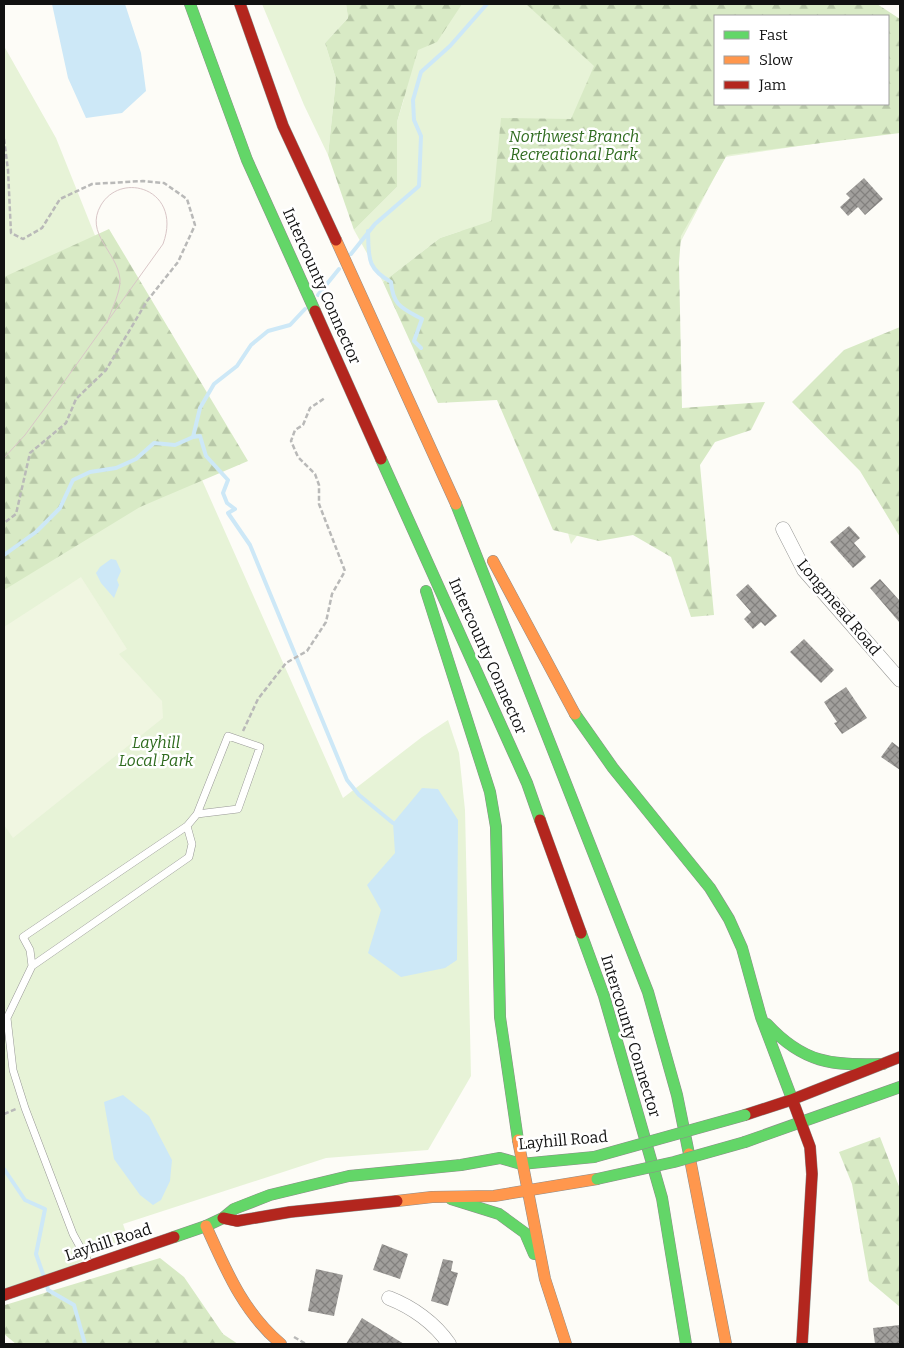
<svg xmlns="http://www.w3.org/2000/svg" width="904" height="1348" viewBox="0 0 904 1348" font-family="Bitter,serif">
<defs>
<pattern id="forest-firs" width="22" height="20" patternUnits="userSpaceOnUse" patternTransform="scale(1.25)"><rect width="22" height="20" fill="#d8eac5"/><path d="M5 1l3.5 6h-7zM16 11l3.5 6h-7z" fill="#b8c8a8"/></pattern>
<pattern id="building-cross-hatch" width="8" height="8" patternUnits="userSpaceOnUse" patternTransform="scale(1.25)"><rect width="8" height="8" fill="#a19f9c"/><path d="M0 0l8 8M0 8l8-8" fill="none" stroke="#82807e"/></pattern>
</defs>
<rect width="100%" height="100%" fill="#fdfcf7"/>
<!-- grass -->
<path fill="#e7f3d7" d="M262 4H346L348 18 325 43 336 79 328 155 304 105Z
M362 4H871L715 16V104H888L900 131 725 157 633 333 613 485 571 544 530 393 461 231 440 238 383 282 354 230 397 187V122L404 99Z
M4 46 56 138 108 268 343 798 422 737 448 720 459 753 465 810 471 1076 428 1150 326 1158 123 1224 128 1239 63 1270 4 1290Z"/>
<!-- forest -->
<path fill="url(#forest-firs)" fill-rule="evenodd" d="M346 4H462L437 42 418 50 397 122V187L354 230 328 155 336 79 325 43 348 18Z
M526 4H877L900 19V133L727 155 681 236 679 263 682 408 765 402 751 430 715 442 700 465 714 615 691 617 671 557 633 535 599 541 553 530 497 400 438 403 383 282 440 238 491 221 501 118 571 119 594 66ZM888 16V104H715V16Z
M109 229 248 461 140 507 4 590V277Z
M900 327V537L860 471 792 402 844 350Z
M880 1137 900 1189V1307L869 1281 852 1184 839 1152Z
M160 1258 184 1277 223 1334 238 1344H16L4 1334 5 1305Z"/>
<!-- pitch -->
<path fill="#f0f6e1" d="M81 577 127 649 119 654 162 701 163 718 13 838 4 825V627Z"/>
<!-- water -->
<path fill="#cde8f7" d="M52 4H125L141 53 146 91 122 113 86 118 68 78Z
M111 559 116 560 121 571 117 580 119 585 114 598 101 583 96 573 100 567Z
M422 788 438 789 458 820 457 960 445 968 401 977 368 953 381 910 367 885 395 853 393 823Z
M123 1095 149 1116 172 1160 170 1181 161 1200 153 1205 140 1195 114 1159 104 1102Z"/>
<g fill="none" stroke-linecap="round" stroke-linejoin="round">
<!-- stream -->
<path stroke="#cde8f7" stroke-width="4" d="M368 231C369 257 366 268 391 282 393 306 402 308 422 319L414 341 421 348
M351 254 375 224 419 186 421 136 414 120 413 100 421 72 450 46 487 4
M318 295 339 269
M193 437 200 436 206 456 228 480 223 493 227 503 235 509 228 513 250 545 347 780 359 795 393 823
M4 555 36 532 60 508 73 480 90 472 116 468 136 459 154 443 175 445 193 437 200 408 214 384 237 366 251 345 268 331 290 325 305 309
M4 1169 25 1200 45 1209 36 1254 44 1277
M47 1285 48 1290 74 1305 85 1344"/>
</g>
<!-- building -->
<path fill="url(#building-cross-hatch)" d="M864 178 883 199 865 215 858 207 848 216 840 207 850 198 846 194Z
M849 526 860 538 854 543 866 557 853 568 830 542Z
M880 579 900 601V623L870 588Z
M748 584 777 616 765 626 761 622 753 629 744 619 751 612 736 595Z
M804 639 834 670 821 683 790 652Z
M846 687 867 718 842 734 834 723 837 722 824 702Z
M892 742 900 748V770L881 757Z
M382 1244 408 1254 400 1279 373 1270Z
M443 1259 453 1261 451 1271 458 1273 448 1306 431 1301Z
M316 1269 343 1275 334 1316 308 1311Z
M362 1318 404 1344H346Z
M900 1325V1344H875L873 1328Z"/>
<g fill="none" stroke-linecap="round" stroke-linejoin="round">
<!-- lane casing -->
<g stroke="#979795" stroke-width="8">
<path id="lane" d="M32 966 189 857 192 844 187 826
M90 1265 73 1234 25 1108 13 1070 7 1018 32 966 30 950 23 937 187 826 197 814 228 736 260 747 238 809 197 814"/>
</g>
<!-- street casing -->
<g stroke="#979795" stroke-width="15">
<path id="street" d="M783 529 804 570 900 680
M389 1298C412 1307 435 1323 449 1344"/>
</g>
<!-- fast casing -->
<g stroke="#8e8d8b" stroke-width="12">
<path id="fast" d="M190 4 247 160 315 311
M381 459 527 783 540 820
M456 504 648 992 677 1095 689 1154
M426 591 490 792 496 827 500 1017 518 1140
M575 714 613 768 710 888 729 919 742 948 761 1017 794 1104
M581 933 604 996 662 1198 686 1344
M767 1024C803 1063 832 1066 883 1064
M745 1142 900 1087
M451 1199 499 1214 525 1233 534 1254
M174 1237 206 1226 223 1218 234 1209 270 1195 349 1176 461 1165 500 1158 521 1164 594 1157"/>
</g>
<!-- slow casing -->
<g stroke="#8e8d8b" stroke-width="12">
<path id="slow" d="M336 240 456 504
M493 561 575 714
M518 1140 545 1279 566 1344
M689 1154 726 1344
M397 1201 432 1197 494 1196 597 1179
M206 1226C226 1270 243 1312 281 1344"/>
</g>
<!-- jam casing -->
<g stroke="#8e8d8b" stroke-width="12">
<path id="jam" d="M240 4 283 126 336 240
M315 311 381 459
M540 820 581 933
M794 1104 810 1147 812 1174 802 1344
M745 1115 791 1100 900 1057
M223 1218 237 1221 290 1212 397 1201
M4 1295 174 1237"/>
</g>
<!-- path -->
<path stroke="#b9b9b8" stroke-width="2.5" stroke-dasharray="5 2.5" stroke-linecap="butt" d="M4 139 8 170 11 233 23 239 42 228 60 199 92 184 143 181 164 183 187 199 195 225 178 262 147 301 106 370 76 399 66 423 30 453 16 514 4 523
M243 731 258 699 286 663 307 651 326 622 332 594 345 571 319 504V485L315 474 298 457 291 441 295 430 303 425 310 408 325 398
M4 1114 16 1109
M294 1337 306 1344"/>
<!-- lane -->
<use href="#lane" stroke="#fffffe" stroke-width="7"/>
<!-- street -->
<use href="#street" stroke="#fffffe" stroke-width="14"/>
<!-- fast -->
<use href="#fast" stroke="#63d668" stroke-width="11"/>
<!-- slow -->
<use href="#slow" stroke="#ff974d" stroke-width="11"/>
<!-- jam -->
<use href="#jam" stroke="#b3261e" stroke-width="11"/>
<!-- tram -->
<path stroke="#d9c6c7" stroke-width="1" d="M4 458 25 435 56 393 163 244C183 190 122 170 101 205 84 234 117 251 120 279 121 292 111 310 107 323"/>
<!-- fast-bridge casing -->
<g stroke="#8e8d8b" stroke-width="12" stroke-linecap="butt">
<path id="fast-bridge" d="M594 1157 745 1115
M597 1179 674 1162 745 1142"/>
</g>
<!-- fast-bridge -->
<use href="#fast-bridge" stroke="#63d668" stroke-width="11"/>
</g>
<g text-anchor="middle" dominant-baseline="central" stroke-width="5" stroke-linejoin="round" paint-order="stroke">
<!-- park labels -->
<g font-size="16" font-style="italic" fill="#2f6b1f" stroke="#fff">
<text x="574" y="136">Northwest Branch<tspan x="574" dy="18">Recreational Park</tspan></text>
<text x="156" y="742">Layhill<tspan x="156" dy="18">Local Park</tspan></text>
</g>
<!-- street labels -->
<g font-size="16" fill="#111" stroke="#fff">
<text transform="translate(322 286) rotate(66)">Intercounty Connector</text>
<text transform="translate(839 607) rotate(50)">Longmead Road</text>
<text transform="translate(488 656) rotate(66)">Intercounty Connector</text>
<text transform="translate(631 1036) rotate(73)">Intercounty Connector</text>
<text transform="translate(563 1140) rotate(-5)">Layhill Road</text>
<text transform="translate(108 1242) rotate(-18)">Layhill Road</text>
</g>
</g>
<!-- border -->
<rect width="904" height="1348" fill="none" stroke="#111111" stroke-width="10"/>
<!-- legend -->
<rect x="714" y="15" width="175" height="90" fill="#ffffff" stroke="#a0a0a0"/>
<rect x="724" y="31" width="25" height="8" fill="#63d668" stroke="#a0a0a0"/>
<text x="759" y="40" font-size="15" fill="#111111">Fast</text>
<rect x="724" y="56" width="25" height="8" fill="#ff974d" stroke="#a0a0a0"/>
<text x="759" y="65" font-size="15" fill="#111111">Slow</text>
<rect x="724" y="81" width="25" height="8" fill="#b3261e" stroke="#a0a0a0"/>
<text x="759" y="90" font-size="15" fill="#111111">Jam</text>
</svg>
